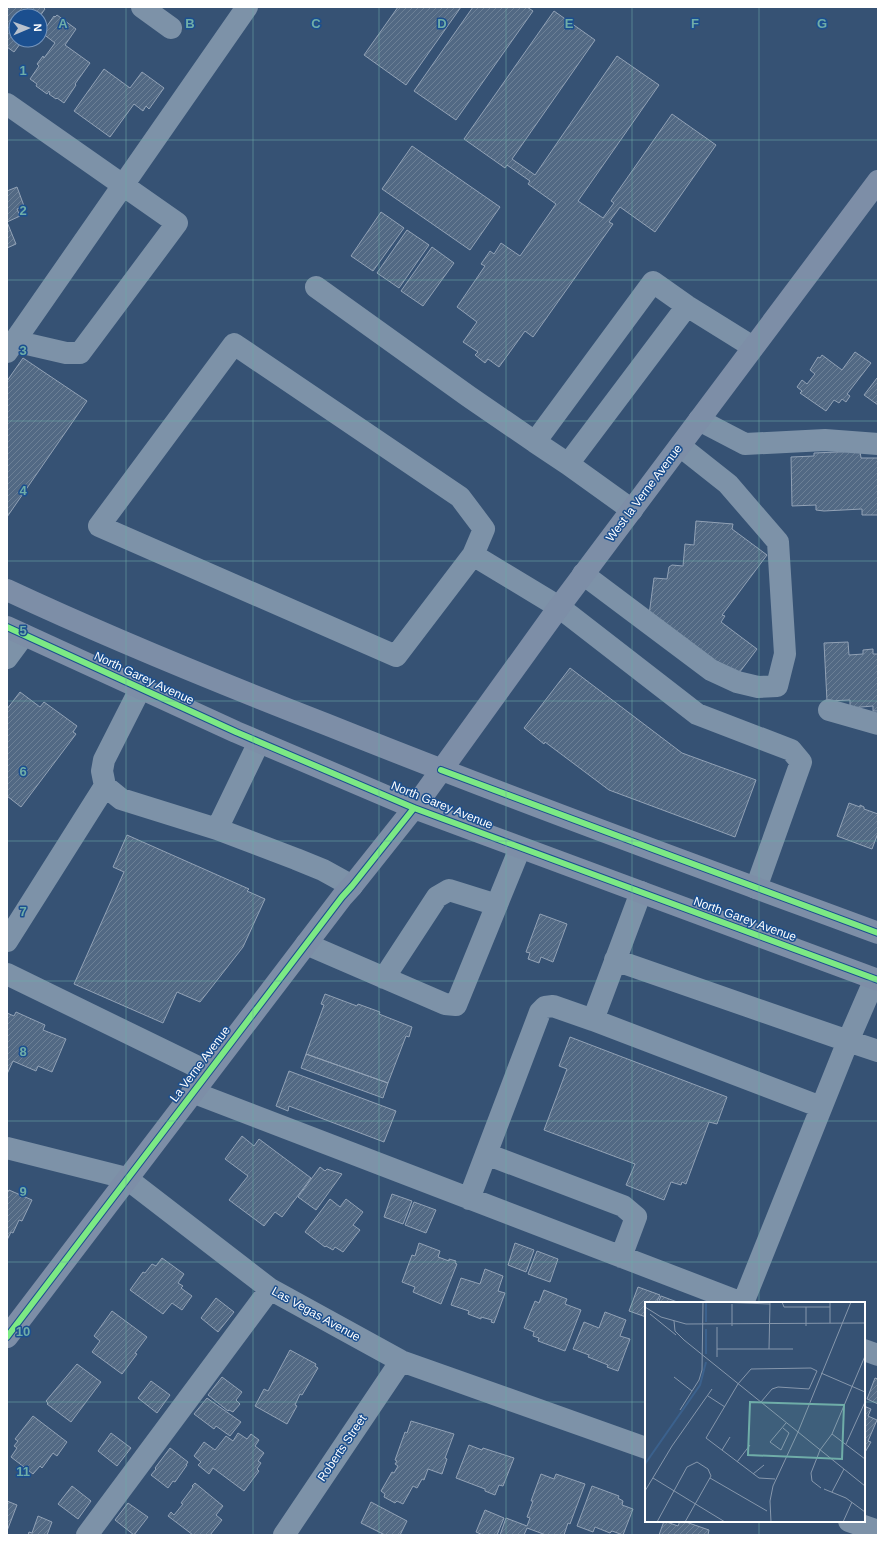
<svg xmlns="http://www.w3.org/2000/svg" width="885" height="1542" viewBox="0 0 885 1542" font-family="Helvetica,sans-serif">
<defs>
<pattern id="building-hatch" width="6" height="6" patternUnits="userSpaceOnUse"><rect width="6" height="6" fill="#526984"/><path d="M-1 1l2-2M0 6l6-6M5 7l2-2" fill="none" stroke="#6c8096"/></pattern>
</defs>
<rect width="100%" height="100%" fill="#365274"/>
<!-- building -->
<path fill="url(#building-hatch)" stroke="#92a2b6" d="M7 7H43L45 9 40 16H16V40H23L14 52 7 47Z
M398 7H461L406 85 364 55Z
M473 7H527L533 11 456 120 414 91Z
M554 11 595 40 512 159 535 175 617 56 659 85 578 201 603 218 614 203 611 201 672 114 716 145 655 232 620 207 609 222 613 224 533 337 525 331 499 367 488 359 485 363 475 355 478 352 463 342 477 322 457 307 485 266 481 264 490 251 494 254 501 243 520 256 556 204 528 184 530 181 507 165 505 168 464 139Z
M57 15 76 29 65 45 90 63 75 84 76 85 64 103 57 98 56 99 49 94 50 93 49 91 47 94 36 86 37 84 30 79 39 66 37 64 43 56 44 58 55 43 42 33 54 16 55 17Z
M104 69 130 88 142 72 164 88 149 109 146 106 143 111 134 104 110 137 74 111Z
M412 146 500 207 470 250 382 189Z
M17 187 24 206 17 209 20 216 7 222V191Z
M381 212 404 228 373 271 351 256Z
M7 222 16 244 7 248Z
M407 230 429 245 399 288 377 273Z
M432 247 454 263 423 306 401 291Z
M855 352 871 363 847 394 850 396 846 402 842 399 839 403 834 400 826 411 800 393 802 391 797 387 802 380 807 384 815 374 810 370 818 357 820 358 822 355 842 370Z
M23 358 87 401 7 517V381Z
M877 378 878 379V405L864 395Z
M860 451 861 458H878V515H862V509L824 511 816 510V505L792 506 791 457 814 456V453Z
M696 521 733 524 732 529 767 555 722 615 725 616 721 622 757 649 736 677 649 615 654 578 667 579 669 567 672 565 683 566 685 544 694 545Z
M848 642 849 655 863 654V650L873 649V654H878V711H873V706L850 708V700L827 701 824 643Z
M570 668 682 753 756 780 735 837 609 790 545 742 544 744 524 728Z
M20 692 40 707 44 702 77 726 73 732 76 734 21 807 7 796V709Z
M849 803 860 807V805L864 807V809L878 814V833L872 849 837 836Z
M127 835 249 889 247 891 265 899 243 947 200 1002 177 992 163 1023 74 984 124 872 113 867Z
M540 914 567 924 553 962 541 957 539 963 528 959 530 953 526 952Z
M325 994 357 1006 358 1004 380 1012 379 1014 412 1027 409 1037 406 1036 388 1083 306 1054 324 1005 321 1004Z
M16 1012 45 1025 43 1030 66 1039 52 1072 38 1066 36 1071 13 1061 7 1074V1013L14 1016Z
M570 1037 727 1097 717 1124 709 1122 686 1184 682 1182 681 1185 671 1182 664 1200 626 1185 635 1164 544 1130 567 1069 559 1066Z
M306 1054 388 1083 383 1098 301 1068Z
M289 1071 396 1111 384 1142 289 1106 288 1111 276 1106Z
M242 1136 254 1146 259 1139 311 1178 282 1217 275 1212 264 1226 229 1200 248 1176 225 1159Z
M320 1167 325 1171 327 1169 342 1174 316 1210 298 1197Z
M9 1190 32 1200 22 1221 19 1220 13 1233 11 1232 7 1240V1193Z
M392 1194 412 1201 403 1224 384 1217Z
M330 1199 340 1207 346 1199 363 1212 353 1225 360 1230 343 1252 335 1247 333 1250 326 1246 325 1247 305 1232Z
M414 1202 436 1210 426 1233 405 1225Z
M419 1243 440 1251 438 1257 449 1261V1259L456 1261 455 1263 457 1264 441 1304 413 1292 415 1287 402 1282 412 1255 415 1256Z
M515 1243 534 1250 526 1272 508 1265Z
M537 1251 558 1259 550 1282 528 1274Z
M162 1258 184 1274 178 1283 183 1286 181 1288 192 1296 182 1310 172 1303 163 1314 130 1290 143 1272 145 1273 152 1264 156 1266Z
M485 1269 503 1276 498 1291 505 1293 494 1323 491 1322 492 1320 481 1317V1319L468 1314 469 1311 451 1305 461 1278 480 1284Z
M638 1287 660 1295 656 1303H646V1317L629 1311Z
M544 1290 567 1299 565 1304 581 1310 565 1351 538 1341 539 1338 533 1336 534 1332 524 1328 535 1301 539 1303Z
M661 1296 680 1303H658Z
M216 1298 234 1312 218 1332 201 1318Z
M112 1311 147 1337 135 1353 137 1354 122 1374 92 1352 100 1341 94 1336Z
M605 1312 626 1320 620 1336 630 1339 618 1371 607 1367 608 1365 588 1357 589 1355 573 1349 584 1322 599 1328Z
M290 1350 316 1364 315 1366 318 1368 302 1395 300 1394 295 1405 297 1406 287 1424 255 1406 264 1389 268 1391Z
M77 1364 101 1382 71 1422 47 1404 48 1403 46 1401Z
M222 1377 242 1392 236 1400 240 1404 233 1412 229 1410 228 1411 208 1395Z
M875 1378 878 1379V1404L867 1399Z
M151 1381 170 1395 157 1413 138 1398Z
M207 1398 241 1422 230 1436 216 1426 214 1429 194 1414Z
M864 1406 871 1409 868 1416 877 1420 868 1441 871 1442 864 1454Z
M33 1416 67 1442 57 1456 53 1453 42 1468 40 1466 33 1474 11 1457 17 1448 14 1446 18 1441 15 1439Z
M411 1421 454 1434 445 1458 447 1459 442 1474 428 1469 424 1480 422 1479 417 1488 413 1486 403 1504 397 1501 395 1503 384 1497 385 1494 381 1491 392 1472 394 1473 398 1466 395 1464 397 1461 395 1460 405 1432 407 1433Z
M111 1433 131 1448 117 1466 98 1451Z
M238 1433 247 1439 251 1434 259 1440 255 1446 264 1453 258 1461 261 1463 257 1469 259 1471 244 1491 213 1468 209 1474 198 1465 201 1462 194 1456 204 1442 215 1450 226 1436 233 1441Z
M469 1445 482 1450 483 1448 514 1458 503 1486 499 1485 495 1495 485 1491V1489L456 1478Z
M170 1448 188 1462 186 1465H187L175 1482 173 1481 168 1488 151 1475 156 1469 155 1468Z
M541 1474 554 1479 556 1474 585 1484 570 1524 568 1523 564 1535H546L527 1528 524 1535H500L506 1518 527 1526 530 1518 527 1517 533 1501H531Z
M195 1483 223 1506 216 1515 222 1520 210 1535H193L168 1516 171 1512 174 1515 183 1504 181 1503 193 1487 192 1486Z
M72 1486 91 1501 78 1519 58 1504Z
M592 1486 619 1496 618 1498 623 1501 622 1505 633 1509 623 1535 612 1531 610 1533 595 1527 593 1532 577 1526Z
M7 1501 17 1505 7 1531Z
M371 1502 407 1521 400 1535H385L361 1523Z
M128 1503 148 1517 134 1535 115 1520Z
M485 1510 504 1518 497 1535H483L476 1532Z
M38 1516 52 1522 47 1535H28L29 1532 32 1533Z
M664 1521 678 1526 680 1521H683L709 1530 708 1535H659Z"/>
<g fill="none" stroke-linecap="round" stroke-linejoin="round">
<!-- minor -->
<path stroke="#7d92a8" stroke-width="22" d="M142 7 171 28
M7 104 177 223 80 353H66L14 341
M316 287 468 396 535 442
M7 352 247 7
M699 420 745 444 825 440 878 444
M568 464 535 442 653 282 687 306 753 347
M632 510 568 464 687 306
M473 555 396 656 99 526 234 344 460 497 484 529 473 555 559 607 697 714 791 750 801 762 756 888
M583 574 711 670 737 682 758 687 777 686 785 654 778 542 728 484 680 446
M7 658 24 635
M140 689 104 760 102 771 105 786 121 799 217 829 296 859 323 870 352 886
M829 710 878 724
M217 829 259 742
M7 941 105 786
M306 944 445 1004 456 1005 520 848
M615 960 848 1041 875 979
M7 974 208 1072
M384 978 437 897 449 890 497 905
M593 1020 821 1107
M192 1092 742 1303
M7 1148 126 1178 270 1289 401 1361 646 1448
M486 1154 623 1206 636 1217 621 1257
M469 1199 540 1012 545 1007 553 1006 593 1020 641 892
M743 1303 848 1041 878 1051
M864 1350 878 1355
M849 1521 878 1531
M87 1535 270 1289
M284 1535 401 1361"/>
<!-- major -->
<path stroke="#7d8ea7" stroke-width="22" d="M7 590C112 639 220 683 328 725 510 798 694 865 878 933
M7 627 236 732 414 808 878 980
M7 1337 342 897 352 886 414 808 559 607 878 181"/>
<!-- cycleway casing -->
<g stroke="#1b4f8f" stroke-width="8">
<path id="cycleway" d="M7 627 236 732 414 808 878 980
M441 770 878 933
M7 1337 342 897 352 886 414 808"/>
</g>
<!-- cycleway -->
<use href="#cycleway" stroke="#7ce984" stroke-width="6"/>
</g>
<!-- grid -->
<path fill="none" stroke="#6fada8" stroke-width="1" stroke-opacity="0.55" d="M126 7V1535M253 7V1535M379 7V1535M506 7V1535M632 7V1535M759 7V1303M7 140H878M7 280H878M7 421H878M7 561H878M7 701H878M7 841H878M7 981H878M7 1121H878M7 1262H878M7 1402H646M864 1402H878M759 1521V1535"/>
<g text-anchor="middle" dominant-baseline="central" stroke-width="3" stroke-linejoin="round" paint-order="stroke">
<!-- street labels -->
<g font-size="12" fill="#fff" stroke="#1b4f8f">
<text transform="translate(644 493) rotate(-53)">West la Verne Avenue</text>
<text transform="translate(144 678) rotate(25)">North Garey Avenue</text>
<text transform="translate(442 805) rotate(22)">North Garey Avenue</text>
<text transform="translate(745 919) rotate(20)">North Garey Avenue</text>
<text transform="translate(200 1064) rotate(-53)">La Verne Avenue</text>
<text transform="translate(316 1314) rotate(29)">Las Vegas Avenue</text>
<text transform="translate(342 1448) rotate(-56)">Roberts Street</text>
</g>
</g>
<!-- overview -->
<g transform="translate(645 1302)">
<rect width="220" height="220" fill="#365274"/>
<path fill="none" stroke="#3b618d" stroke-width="2" d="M61 20V0M61 52V27M0 162 55 83 61 60"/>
<path fill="none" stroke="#8697ac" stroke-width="1" d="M72 0 125 2M137 0 139 5H185M0 5 16 15 41 22 220 21M161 5V24M5 12 31 33M29 19 30 29 39 38 220 184M185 21V0M87 24V2M72 25V55M72 47H148M124 47 125 1M176 71 220 90M29 75 47 89M63 94 80 105M116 100 127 87 133 85 164 87 172 69 166 66 106 67 93 82 61 136 114 176 130 177M35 108 54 78 57 68 58 0M138 126 144 131 136 148 125 140 141 121M187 132 220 157M201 142 220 100M77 148 85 135M92 160 105 143M108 172 119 163M8 176 80 220M65 176 122 209M176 186 167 179 166 171 175 148 187 132 220 54M179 187 201 196 220 210M0 189 27 144 67 87M187 190 199 167M12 220 42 165 52 160 63 167 66 174 40 220M126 220 125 199 128 184 153 130 206 0M198 220 207 200"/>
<path fill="#6fada8" fill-opacity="0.15" stroke="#6fada8" stroke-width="2" d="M105 100 199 103 197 157 103 153Z"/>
<rect width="220" height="220" fill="none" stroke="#fff" stroke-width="2"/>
</g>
<g font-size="13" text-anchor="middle" font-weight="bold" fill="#6fada8" stroke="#1b4f8f" stroke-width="3" stroke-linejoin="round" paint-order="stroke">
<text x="63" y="28">A</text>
<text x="190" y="28">B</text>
<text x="316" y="28">C</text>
<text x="442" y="28">D</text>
<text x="569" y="28">E</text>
<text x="695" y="28">F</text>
<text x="822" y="28">G</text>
<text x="23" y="75">1</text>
<text x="23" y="215">2</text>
<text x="23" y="355">3</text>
<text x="23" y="495">4</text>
<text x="23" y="635">5</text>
<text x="23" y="776">6</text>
<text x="23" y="916">7</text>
<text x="23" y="1056">8</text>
<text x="23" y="1196">9</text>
<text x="23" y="1336">10</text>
<text x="23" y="1476">11</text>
</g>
<!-- border -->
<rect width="885" height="1542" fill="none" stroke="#ffffff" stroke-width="16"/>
<!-- north arrow -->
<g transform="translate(28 28) rotate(88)"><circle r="19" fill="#1b4f8f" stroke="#7695bc"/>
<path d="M0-3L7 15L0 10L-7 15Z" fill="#b9c2ce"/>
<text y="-6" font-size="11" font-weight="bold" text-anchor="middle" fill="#ffffff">N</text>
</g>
</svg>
